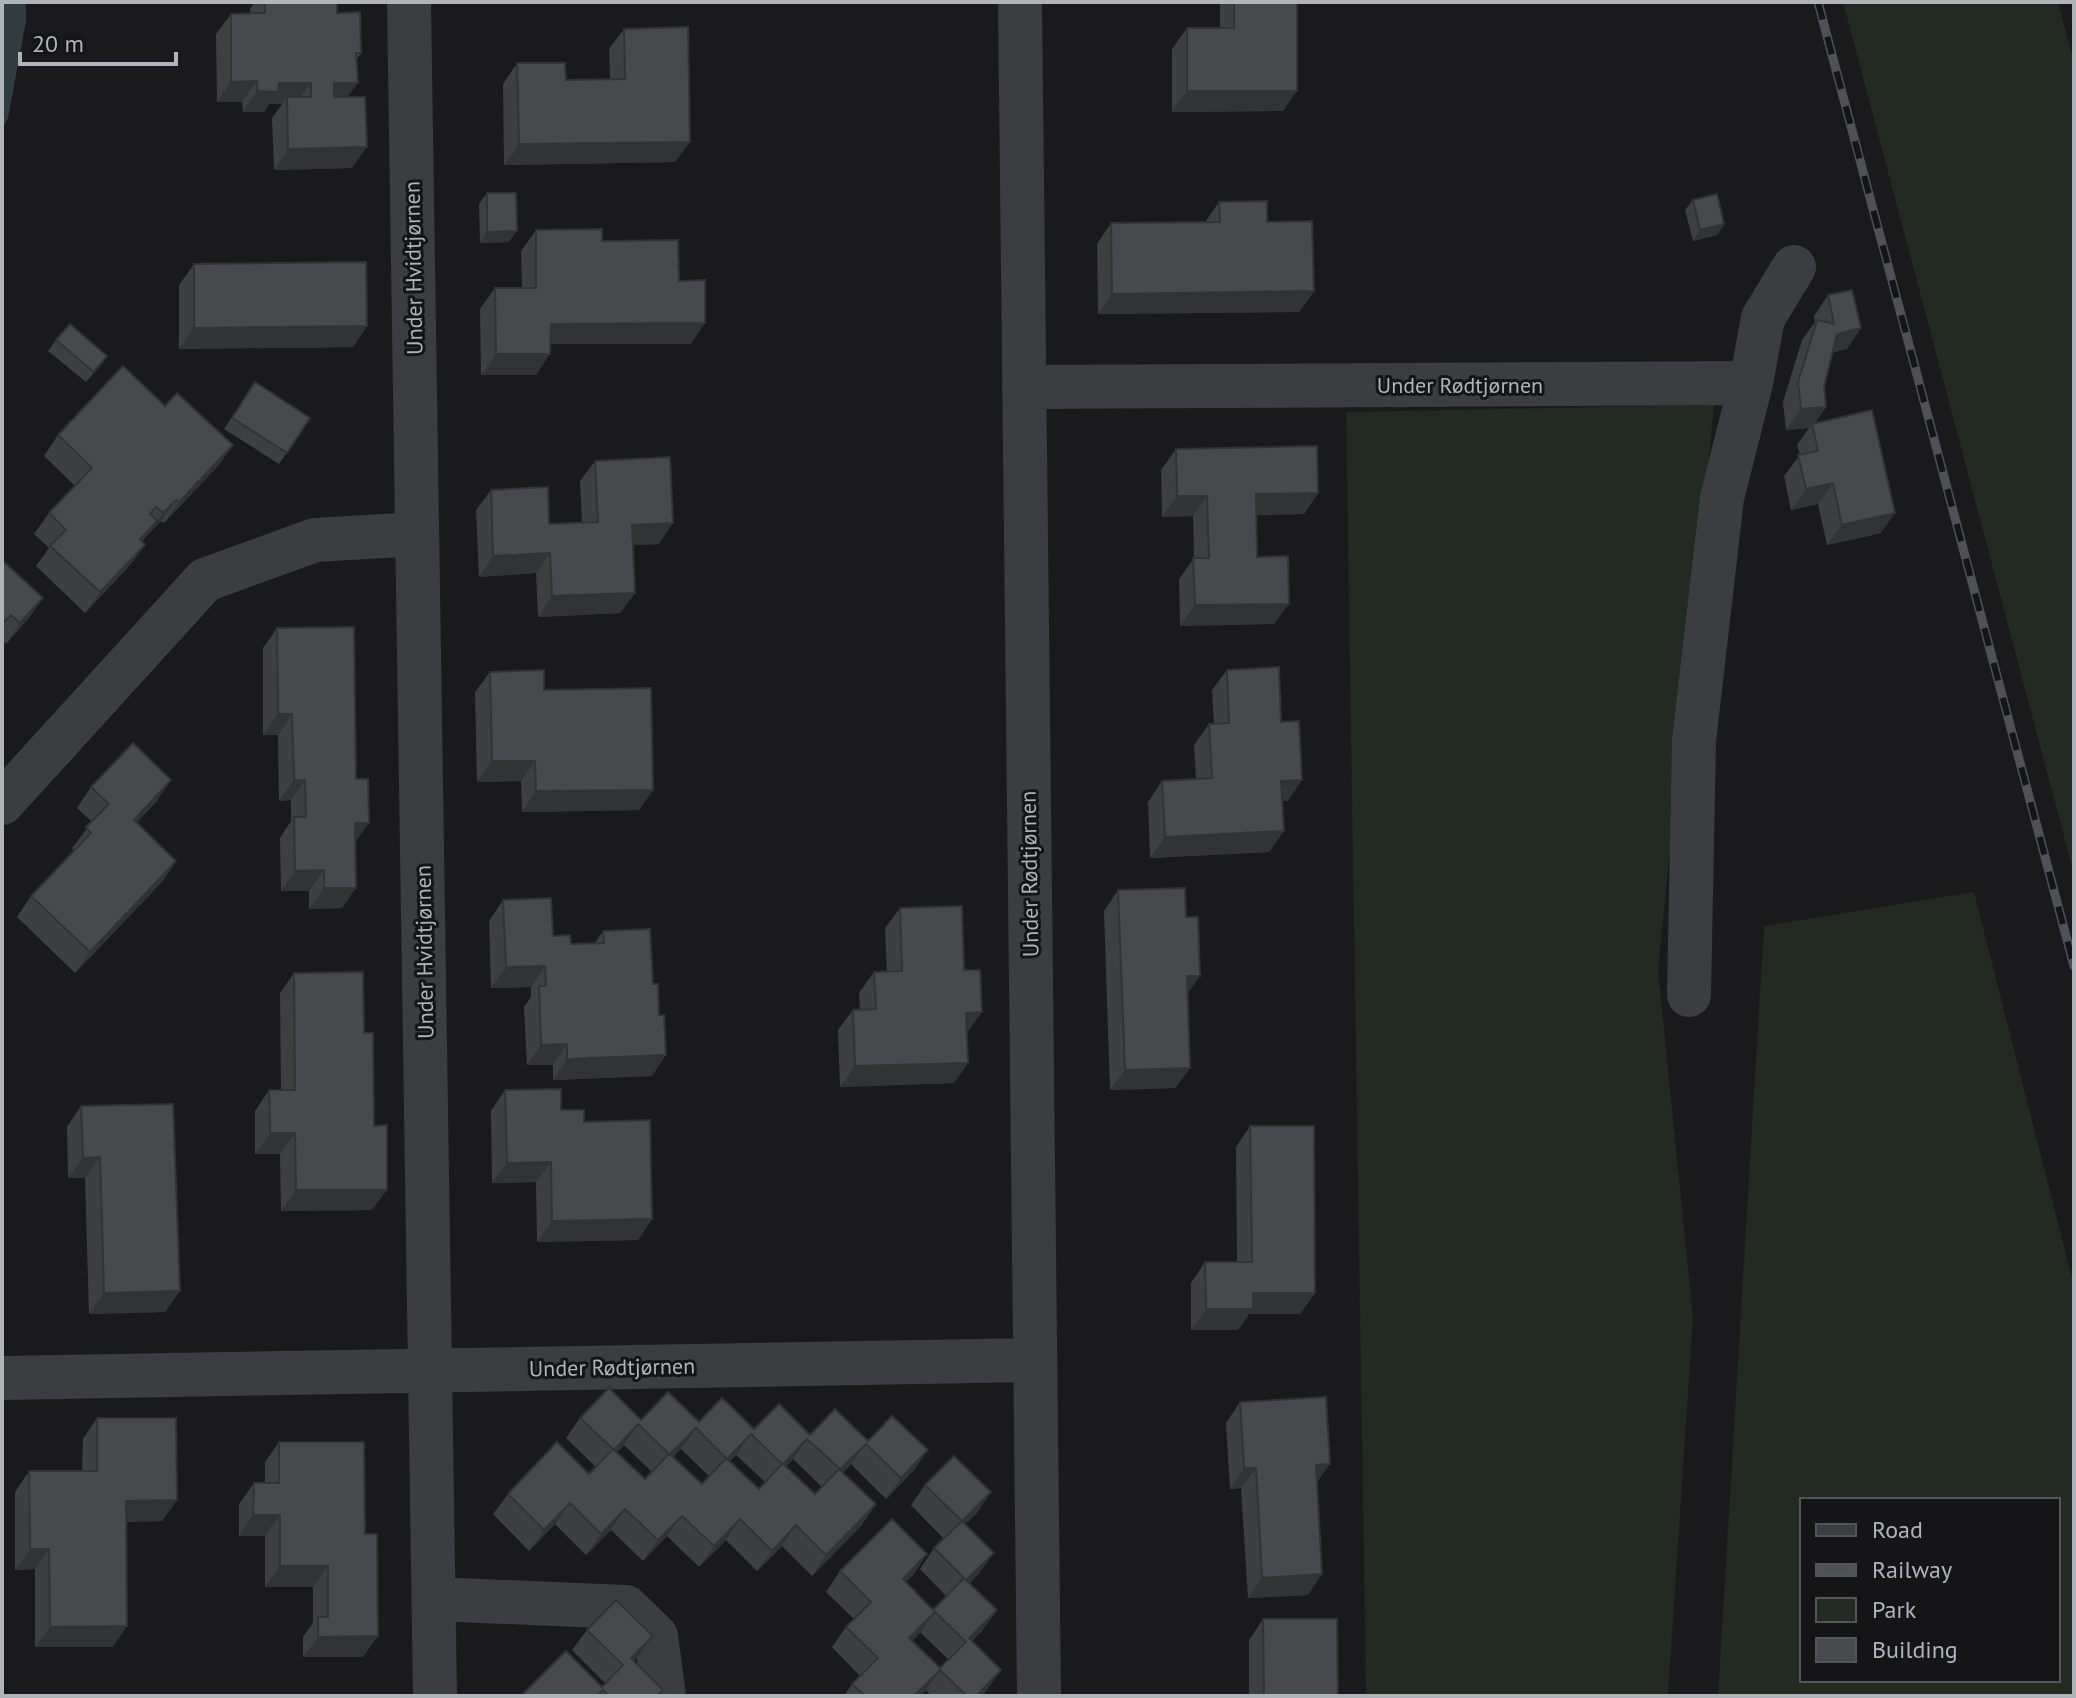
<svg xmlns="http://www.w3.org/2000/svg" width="2076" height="1698" viewBox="0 0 2076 1698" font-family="'PT Sans',sans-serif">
<rect width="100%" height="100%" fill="#1a1a1c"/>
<!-- green -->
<path fill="#222a22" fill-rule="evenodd" d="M1843 2H2058L2074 62V874Z
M1714 405 1658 970 1693 1317 1668 1696H1366L1346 412Z
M1974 892 2074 1286V1696H1718L1764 926ZM1802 1500H2058V1680H1802Z"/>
<!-- water -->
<path fill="#303d40" d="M2 2H26V21L8 118 2 129Z"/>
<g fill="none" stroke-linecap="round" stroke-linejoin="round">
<!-- minor -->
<path stroke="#3b3d41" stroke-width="44" d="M409 2 435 1696
M1020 2 1039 1696
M1024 387 1751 383
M2 803 205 580 315 540 417 534
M1689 995 1694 741 1722 498 1751 383 1763 318 1794 267
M2 1378 1035 1360
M434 1599 626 1607 656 1636 664 1696"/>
<!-- rail casing -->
<g stroke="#4e5256" stroke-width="9">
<path id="rail" d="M1818 2 2074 966"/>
</g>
<!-- rail -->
<use href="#rail" stroke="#151517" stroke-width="6" stroke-dasharray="18" stroke-linecap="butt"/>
</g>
<!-- wall -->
<path fill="#3d3f41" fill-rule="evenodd" d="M255 2H337V13L361 53 357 59 348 97 352 168 274 170 272 118 282 104H269L264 112H243L242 102H217L216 34 231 14 250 13V9Z
M1220 2H1297L1283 111 1172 112V49L1187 28H1220Z
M624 29 675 162 504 165 503 84 517 63 566 80 610 79 609 49Z
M487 193 509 242 480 243 479 204Z
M1693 200 1724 224 1717 235 1693 241 1685 210Z
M1219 202 1314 291 1299 312 1098 314 1097 244 1111 223 1205 222Z
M536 230 602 241 679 281 691 344H550L536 375H481L480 309 495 288H522L521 251Z
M194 264 367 326 353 347 179 349V285Z
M1828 295 1847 349 1833 352 1824 387 1826 407 1815 423 1881 533 1827 545 1818 504 1791 510 1784 476 1800 455 1797 445 1809 428 1786 430 1783 402 1802 340 1815 322 1814 316Z
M56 340 100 366 86 382 48 351Z
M255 382 310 418 279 464 224 429Z
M165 406 233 445 218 466 164 523 161 521 148 534 142 542 145 545 130 565 85 613 36 566 49 548 34 534 49 513 75 486 44 456 58 435Z
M1176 449 1318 493 1304 514 1256 515 1257 557 1274 624 1180 626 1179 579 1194 558 1193 516 1162 517 1161 470Z
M595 461 659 544 633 545 635 593 620 613 538 617 536 573 479 577 476 510 491 490 549 524 582 522 580 481Z
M2 560 43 598 28 619 6 644 2 641Z
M277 628 356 842 342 908 309 909V891H281L280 838 291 821V800L279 801 278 735H263V648Z
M1227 670 1281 722 1288 801H1282L1284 831 1269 852 1150 858 1148 802 1162 781 1196 779 1194 745 1209 724H1214L1212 690Z
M490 672 544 690 653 790 639 810 522 812 521 781 477 782 475 692Z
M91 787 157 801 136 823 176 861 162 882 75 973 17 917 31 896 74 851 72 848 92 822 77 808Z
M1118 890 1188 993 1190 1068 1175 1088 1110 1090 1104 911Z
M503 900 553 936 571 944 595 943 603 931 652 1076 553 1080V1065H527L524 1007 531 997V987L491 988 489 921Z
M900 908 967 1033 968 1063 954 1083 840 1087 838 1030 853 1010H860L859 993 874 972H887L885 928Z
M294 973 364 1033 372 1210 281 1211 280 1154H255V1111L269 1090H281L280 993Z
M505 1090 561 1110 584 1122 652 1219 638 1240 537 1242 536 1182 492 1183 491 1111Z
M81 1106 180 1291 165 1312 89 1314 85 1178H68L67 1127Z
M1250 1126 1315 1293 1300 1314H1249L1238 1330H1191V1283L1205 1262H1237L1236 1147Z
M1240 1402 1317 1482 1308 1595 1248 1598 1241 1488 1230 1489 1226 1423Z
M97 1418 177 1500 162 1521 126 1522 113 1647H35V1569L15 1570V1492L29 1471H82L83 1439Z
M580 1418 699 1422 868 1441 928 1450 913 1471 886 1499 851 1464 843 1473 862 1525 812 1576 782 1546 757 1571 726 1540 699 1567 667 1536 643 1561 611 1530 586 1555 555 1524 529 1551 493 1514 508 1494 589 1474 596 1467 566 1438ZM624 1445 652 1472 645 1479 617 1452ZM681 1449 709 1476 702 1484 673 1457ZM736 1455 765 1482 759 1489 730 1461ZM793 1459 822 1487 815 1494 786 1467Z
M279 1442 363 1657H303V1637L313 1623V1587H265V1536H239V1504L254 1483H265V1462Z
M925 1485 977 1513 965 1524 979 1573 970 1583 982 1631 972 1641 987 1690 981 1696H931L926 1690 920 1696H844L852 1684 860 1676 832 1647 846 1627 854 1619 826 1592 840 1571 927 1554 913 1575 906 1582 933 1610 946 1596 920 1569 934 1548 944 1539 911 1505ZM920 1632 948 1659 940 1668 912 1641Z
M1263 1619 1338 1696H1249V1640Z
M587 1630 653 1636 634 1661 658 1696H521L602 1687 605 1683 572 1650Z"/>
<!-- shaded-wall -->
<path fill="#323335" d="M257 81 242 102H217L231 82Z
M279 83H311L296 103 287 97 282 104H269L264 112H243L257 91Z
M334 83H358L343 103 320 104Z
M1187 91H1297L1283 111 1172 112Z
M690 142 675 162 504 165 519 144Z
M367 147 352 168 274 170 288 149Z
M1724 224 1717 235 1693 241 1700 230Z
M517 231 509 242 480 243 487 232Z
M1314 291 1299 312 1098 314 1112 294Z
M705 323 691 344H536L551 324Z
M367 326 353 347 179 349 194 328Z
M1861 328 1847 349 1823 355 1837 334Z
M496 354H550L536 375H481Z
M1826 407 1813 427 1812 424 1809 428 1786 430 1801 409Z
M233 445 218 466 164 523 179 502Z
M1833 483 1818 504 1791 510 1806 489Z
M1318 493 1304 514 1241 515 1256 494Z
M1177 496H1207L1193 516 1162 517Z
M176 500 161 521 148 534 163 513Z
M1895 513 1881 533 1827 545 1842 525Z
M157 521 143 541 125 560 140 539Z
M673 523 659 544 618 546 632 525Z
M145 545 130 565 85 613 100 592Z
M550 553 536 573 479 577 493 556Z
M635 593 620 613 538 617 552 596Z
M43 598 28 619 6 644 20 623Z
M1289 604 1274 624 1180 626 1195 605Z
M278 714H292L278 735H263Z
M492 761H535L521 781 477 782Z
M171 780 157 801 119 841 134 820Z
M294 780H305L291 800 279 801Z
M1302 780 1288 801 1267 802 1281 781Z
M653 790 639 810 522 812 536 791Z
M355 823H369L354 844Z
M1284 831 1269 852 1150 858 1165 837Z
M176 861 162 882 75 973 90 952Z
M324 870 309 891H281L295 871Z
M324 888H356L342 908 309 909Z
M545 966 531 987 491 988 506 967Z
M1187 976H1200L1185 997Z
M982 1012 967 1033 966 1013Z
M567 1044 553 1065H527L541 1045Z
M666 1055 652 1076 553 1080 567 1059Z
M968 1063 954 1083 840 1087 855 1066Z
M1190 1068 1175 1088 1110 1090 1125 1070Z
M270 1133H295L280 1154H255Z
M100 1157 85 1178H68L83 1158Z
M551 1162 536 1182 492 1183 507 1163Z
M296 1190H387L372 1210 281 1211Z
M652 1219 638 1240 537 1242 552 1221Z
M180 1291 165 1312 89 1314 104 1293Z
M1253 1293H1315L1300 1314H1249L1238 1330H1191L1206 1309Z
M638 1424 624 1445 600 1470 614 1450Z
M696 1428 681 1449 656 1475 670 1454Z
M751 1434 736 1455 713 1479 727 1459Z
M807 1439 793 1459 768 1485 783 1464Z
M866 1444 851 1464 825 1490 840 1469Z
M928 1450 913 1471 886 1499 901 1478Z
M1330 1464 1315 1485 1316 1465Z
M1244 1468H1256L1241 1488 1230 1489Z
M991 1492 977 1513 948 1541 962 1521Z
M177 1500 162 1521 111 1522 126 1501Z
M570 1503 555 1524 529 1551 544 1530Z
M876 1504 862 1525 812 1576 826 1555Z
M625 1509 611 1530 586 1555 601 1534Z
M253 1515H280L265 1536H239Z
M682 1516 667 1536 643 1561 658 1540Z
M740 1519 726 1540 699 1567 714 1546Z
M796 1525 782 1546 757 1571 772 1551Z
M30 1549H49L35 1569 15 1570Z
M994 1553 979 1573 952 1601 966 1580Z
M927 1554 913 1575 888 1600 903 1579Z
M280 1566H328L313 1587H265Z
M1322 1574 1308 1595 1248 1598 1262 1578Z
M997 1610 982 1631 954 1659 969 1638Z
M935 1612 920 1633 895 1658 909 1638Z
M127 1626 113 1647H35L50 1627Z
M378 1636 363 1657H303L318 1637Z
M653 1636 638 1656 617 1678 631 1658Z
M940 1670 926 1690 920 1696H914Z
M1001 1670 987 1690 981 1696H976Z"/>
<!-- building -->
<path fill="#47494c" stroke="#323335" stroke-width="2" fill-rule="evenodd" d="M265 2H337V13L360 12 361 53H356L358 83H334V97H365L367 147 288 149 287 97H311V83H279L278 92 257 91V81L231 82V14L265 13Z
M1234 2H1297V91H1187V28H1234Z
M688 27 690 142 519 144 517 63H565L566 80 625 79 624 29Z
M487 193H516L517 231 487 232Z
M1717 194 1724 224 1700 230 1693 200Z
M1267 201V222L1312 221 1314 291 1112 294 1111 223 1220 222 1219 202Z
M602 229V241L678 240 679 281 705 280V323L551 324 550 354H496L495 288H536V230Z
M366 262 367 326 194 328V264Z
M1852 290 1861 328 1837 334 1824 387 1826 407 1801 409 1798 382 1817 320 1834 324 1828 295Z
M70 324 107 356 94 372 56 340Z
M123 366 165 406 177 393 233 445 179 502 176 500 163 513 156 507 150 514 157 521 140 539 145 545 100 592 50 546 66 530 49 513 92 468 58 435Z
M255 382 310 418 287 453 232 418Z
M1872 410 1895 513 1842 525 1833 483 1806 489 1798 455 1818 451 1812 424Z
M1317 446 1318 493 1256 494 1257 557 1288 556 1289 604 1195 605 1193 558H1209L1207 496H1177L1176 449Z
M670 457 673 523 632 525 635 593 552 596 550 553 493 556 491 490 548 487 549 524 598 522 595 461Z
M2 560 43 598 20 623 11 615 2 624Z
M354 627 356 779H368L369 823H355L356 888H324V870L295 871 294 817H306L305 780H294L292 714H278L277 628Z
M1279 667 1281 722 1299 721 1302 780 1281 781 1284 831 1165 837 1162 781 1212 778 1209 724 1229 723 1227 670Z
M544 670V690L651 688 653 790 536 791 535 761H492L490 672Z
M133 743 171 780 134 820 176 861 90 952 31 896 91 833 86 827 109 804 91 787Z
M1185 888 1186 917H1198L1200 976H1187L1190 1068 1125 1070 1118 890Z
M551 898 553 936 570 935 571 944 604 943 603 931 650 929 653 984H658L659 1015H664L666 1055 567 1059V1044L541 1045 539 986H546L545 966 506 967 503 900Z
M962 906 964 970H980L982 1012 966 1013 968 1063 855 1066 853 1010 876 1009 874 972 902 971 900 908Z
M363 972 364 1033H373L374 1126 387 1125V1190H296L295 1133H270L269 1090H295L294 973Z
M561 1089V1110H584V1122L650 1120 652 1219 552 1221 551 1162 507 1163 505 1090Z
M173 1104 180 1291 104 1293 100 1157 83 1158 81 1106Z
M1250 1126H1314L1315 1293H1253V1309H1206L1205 1262H1252Z
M609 1388 641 1420 668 1392 699 1422 722 1398 754 1429 779 1404 810 1435 835 1409 868 1441 892 1416 928 1450 901 1478 866 1444 840 1469 807 1439 783 1464 815 1494 839 1469 876 1504 826 1555 796 1525 772 1551 740 1519 714 1546 682 1516 658 1540 625 1509 601 1534 570 1503 544 1530 508 1494 557 1442 589 1474 613 1449 580 1418ZM638 1424 669 1454 645 1479 614 1450ZM696 1428 726 1458 702 1484 670 1454ZM751 1434 782 1464 759 1489 727 1459Z
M1326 1397 1330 1464 1316 1465 1322 1574 1262 1578 1256 1468H1244L1240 1402Z
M97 1418H176L177 1500 126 1501 127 1626 50 1627 49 1549H30L29 1471H97Z
M279 1442H364L365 1534H377L378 1636 318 1637V1617H328V1566H280V1515H253L254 1483H279Z
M954 1456 991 1492 962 1521 994 1553 966 1580 997 1610 969 1638 1001 1670 976 1696H967L940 1670 914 1696H865L852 1684 878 1658 846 1627 871 1602 840 1571 892 1519 927 1554 903 1579 935 1612 909 1638 940 1668 966 1642 933 1610 964 1578 934 1548 962 1521 925 1485Z
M616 1600 653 1636 631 1658 663 1690 657 1696H609L603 1690 597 1696H521L566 1651 602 1687 623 1665 587 1630Z
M1263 1619H1337L1338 1696H1264Z"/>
<g text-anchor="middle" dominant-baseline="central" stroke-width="6" stroke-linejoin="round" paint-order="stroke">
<!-- street labels -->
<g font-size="22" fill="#adb5bb" stroke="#151517">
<text transform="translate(413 268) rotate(-91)">Under Hvidtjørnen</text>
<text x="1460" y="385">Under Rødtjørnen</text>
<text transform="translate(1029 874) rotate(-91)">Under Rødtjørnen</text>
<text transform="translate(424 952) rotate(-91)">Under Hvidtjørnen</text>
<text transform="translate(612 1367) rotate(-1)">Under Rødtjørnen</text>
</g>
</g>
<!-- border -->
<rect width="2076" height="1698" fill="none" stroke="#adb5bb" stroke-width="8"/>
<!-- legend -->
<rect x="1800" y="1498" width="260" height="184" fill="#151517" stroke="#525559" stroke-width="2"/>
<rect x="1816" y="1524" width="40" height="12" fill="#3b3d41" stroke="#525559" stroke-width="2"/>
<text x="1872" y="1538" font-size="24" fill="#adb5bb">Road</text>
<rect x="1816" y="1564" width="40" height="12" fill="#4e5256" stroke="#525559" stroke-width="2"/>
<text x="1872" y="1578" font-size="24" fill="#adb5bb">Railway</text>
<rect x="1816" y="1598" width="40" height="24" fill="#222a22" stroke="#525559" stroke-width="2"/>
<text x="1872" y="1618" font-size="24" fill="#adb5bb">Park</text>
<rect x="1816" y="1638" width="40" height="24" fill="#47494c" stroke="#525559" stroke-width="2"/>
<text x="1872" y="1658" font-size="24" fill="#adb5bb">Building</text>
<!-- scale -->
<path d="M20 52v12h156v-12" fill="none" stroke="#adb5bb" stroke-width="4"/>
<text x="32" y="52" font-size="24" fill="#adb5bb" stroke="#151517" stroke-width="6" paint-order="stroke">20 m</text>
</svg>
